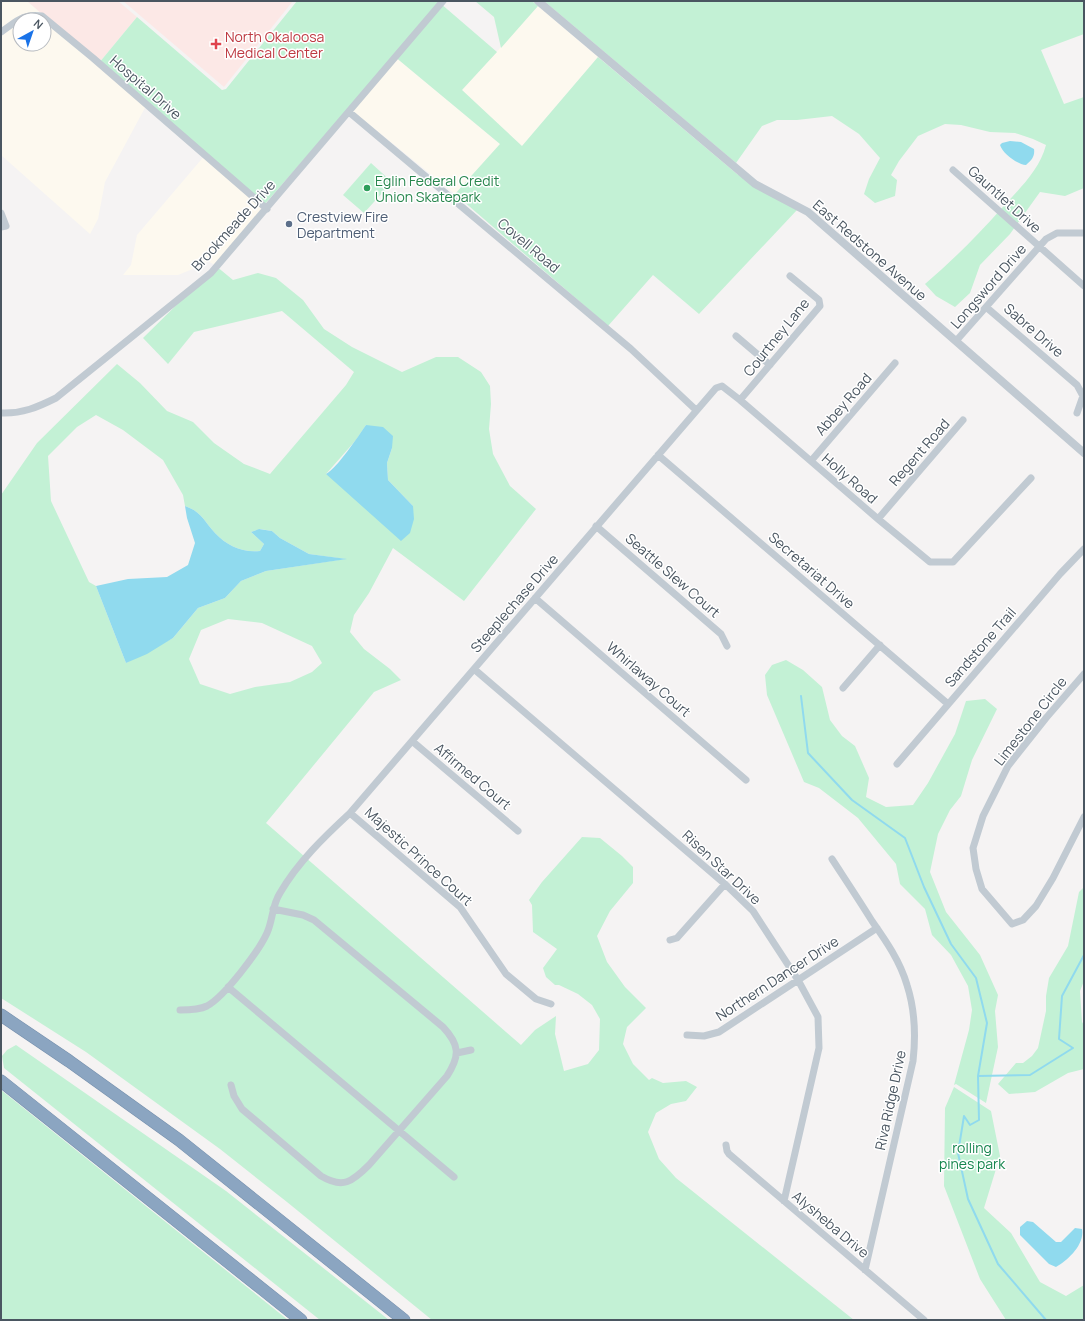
<svg xmlns="http://www.w3.org/2000/svg" width="1085" height="1321" viewBox="0 0 1085 1321" font-family="Manrope,sans-serif">
<rect width="100%" height="100%" fill="#f5f3f3"/>
<!-- commercial -->
<path fill="#fdf9ef" fill-rule="evenodd" d="M1 1H27L147 104 105 182 98 219 90 234 1 155ZM20 20H44V44H20Z
M538 6 598 57 522 146 462 90Z
M394 56 500 144 455 194 349 108Z
M206 154 265 204 216 266 208 261 205 264 178 275H123L131 265 137 235Z"/>
<!-- medical -->
<path fill="#fce8e6" d="M27 1H118L137 17 99 63Z
M123 1H293L224 87Z"/>
<!-- green -->
<path fill="#c3f1d5" fill-rule="evenodd" d="M297 1H442L440 3 497 52 462 90 522 146 598 57 737 174 797 210 699 314 653 275 608 326 455 194 500 144 394 56 265 204 99 63 137 17 222 90 226 89Z
M475 1H532L538 6 501 48 494 17Z
M544 1H1084V34L1041 50 1064 104 1084 97V188L1065 196 1040 192 1010 234 980 265 970 293 955 307 936 296 925 284C952 261 977 236 1001 209 1019 189 1039 171 1046 145L1033 139 1015 133 990 132 961 125 945 124 918 136 899 161 891 175 897 180 895 196 875 203 864 194 869 179 880 158 859 134 832 116 797 120H777L762 126 736 163Z
M371 163 392 182 364 213 343 195Z
M216 266 233 280 258 273 276 278 303 300 324 329 352 347 402 372 436 357H458L481 372 490 386 491 404 489 429 493 454 510 486 536 509 464 601 393 548 369 593 354 615 350 632 364 649 390 669 401 680 374 692 266 823 521 1045 535 1030 556 1016 555 1034 564 1071 588 1064 599 1050 600 1019 592 1005 578 994 559 985H555L546 977 543 968 557 949 533 932 532 905 529 900 542 882 582 837 600 838 622 856 633 867V883L610 911 597 936 607 962 625 987 646 1008 627 1027 623 1044 633 1064 649 1080 652 1078 663 1083 686 1081 697 1087 686 1101 671 1104 656 1113 648 1132 659 1159 676 1178 854 1320H432L287 1202 220 1149 86 1052 1 998V495L37 443 117 364 140 383 167 411 193 422 214 443 244 464 270 474 346 385 354 372 282 311 194 332 168 364 143 338ZM96 415 123 430 163 460 183 495 185 506C202 512 204 521 215 533 227 546 243 553 260 551L264 544 251 532 260 529 272 531 280 538 309 554 345 559 266 571 241 581 225 598 198 608 173 638 126 663 96 586 89 582 51 501 48 456 77 427ZM366 425 392 448 387 463 388 480 413 506 326 474 356 440ZM228 619 262 623 312 646 322 663 312 672 290 682 255 687 230 694 200 684 189 659 201 630Z
M786 660 803 670 822 687 830 720 842 736 855 746 869 778 866 797 886 807 913 805 928 783 955 734 966 701 985 699 997 709 972 760 961 796 950 810 938 834 930 872 946 912 980 955 998 995 995 1011 998 1047 986 1103 956 1084 954 1085 969 1030 972 1010 968 986 951 955 932 935 925 909 900 884 896 864 858 818 819 788 804 782 767 695 765 675 772 665Z
M1084 887V981L1080 991 1082 1022 1084 1025V1069L1068 1073 1035 1092 1009 1094 998 1084 1016 1063H1023L1032 1056 1038 1048 1046 1011V996L1049 978 1068 946 1079 892Z
M16 1045 226 1191 389 1320H320L4 1068 2 1056 7 1050Z
M954 1087 991 1111 1000 1156 984 1208 1011 1233 1040 1282 1066 1296 1084 1285V1320H1006L980 1279 944 1186 945 1108Z
M1 1090 288 1320H1Z"/>
<!-- water -->
<path fill="#90daee" d="M1010 141 1021 142 1034 149C1035 156 1032 160 1026 165 1017 164 1003 154 1000 145L1002 143Z
M366 425 383 427 393 436 392 448 387 463 388 480 413 506 414 519 410 533 401 541 326 474C338 467 357 438 366 425Z
M185 506C202 512 204 521 215 533 227 546 243 553 260 551L264 544 251 532 259 529 272 531 280 538 309 554 347 559 266 571 241 581 225 598 198 608 173 638 147 654 126 663 96 586 128 579 167 577 188 565 195 543 187 518Z
M1027 1221 1033 1222 1056 1242H1061L1075 1228 1082 1229C1085 1245 1067 1261 1056 1267L1049 1264 1020 1235V1227Z"/>
<g fill="none" stroke-linecap="round" stroke-linejoin="round">
<!-- stream -->
<path stroke="#90daee" stroke-width="2" d="M801 696 808 753 852 800 905 838 924 887 951 944 976 978 987 1023 978 1076
M1046 1320 998 1264 968 1199 958 1153 964 1116 970 1125 979 1120 978 1076 1030 1075 1073 1048 1059 1039 1062 996 1084 955"/>
<!-- motorway casing -->
<g stroke="#7690ad" stroke-width="13">
<path id="motorway" d="M1 1015 69 1061 179 1140 404 1320
M1 1081 301 1320"/>
</g>
<!-- minor -->
<path stroke="#c1cad2" stroke-width="7" d="M1 32C16 22 23 13 42 16L93 58 267 209
M349 112 631 349 696 410
M953 170 1084 286
M1 213 6 226 1 227
M986 307 1077 385 1083 396 1077 413
M736 336 770 365
M956 341 1046 239 1057 233H1084
M740 400 820 306 819 300 790 276
M1 413C22 414 38 407 56 398L211 273 443 1
M658 455 948 704
M811 461 895 363
M878 519 963 420
M596 526 721 634 727 646
M535 598 746 780
M474 669 725 884 753 911 798 980 818 1017 819 1048 784 1201
M1084 674 1046 718 1008 766 983 816 973 848 976 869 982 889 1012 924 1023 920 1036 906 1053 878 1084 817
M843 688 880 645
M412 741 518 831
M897 764 1060 574 1084 549
M350 813 460 907 506 974 536 999 551 1004
M832 859C845 879 859 900 872 921 886 941 900 961 907 985 915 1010 916 1035 913 1061L865 1270
M670 940 677 938 725 884
M228 987 454 1177
M180 1010C189 1010 199 1010 207 1006 224 997 259 951 267 933 273 920 272 905 280 893 298 862 324 837 350 813L716 388 722 386 740 400 878 519 930 562H953L1031 478
M687 1035 704 1036 719 1032 877 928
M457 1053 471 1050
M231 1085 234 1096 242 1109 321 1176C343 1189 352 1182 369 1165L447 1076C460 1056 460 1045 443 1027L314 920 303 915 273 909
M726 1145 727 1151 729 1154 924 1320"/>
<!-- tertiary -->
<path stroke="#c1cad2" stroke-width="8" d="M538 1 755 184 808 212 1084 453"/>
<!-- motorway -->
<use href="#motorway" stroke="#8ba5c1" stroke-width="12"/>
</g>
<!-- markers -->
<path fill="#e0444e" stroke="#fff" stroke-width="1.5" d="M214 38h4v4h4v4h-4v4h-4v-4h-4v-4h4z"/>
<circle fill="#2e9e5b" stroke="#fff" stroke-width="1.5" cx="367" cy="188" r="4"/>
<circle fill="#5c6f8a" stroke="#fff" stroke-width="1.5" cx="289" cy="224" r="4"/>
<g text-anchor="middle" dominant-baseline="central" stroke-width="3" stroke-linejoin="round" paint-order="stroke">
<!-- health labels -->
<g font-size="14" fill="#be3a42" stroke="#fff" text-anchor="start">
<text x="225" y="36">North Okaloosa<tspan x="225" dy="16">Medical Center</tspan></text>
</g>
<!-- street labels -->
<g font-size="14" fill="#4a5661" stroke="#fff">
<text transform="translate(146 87) rotate(41)">Hospital Drive</text>
<text transform="translate(1005 199) rotate(42)">Gauntlet Drive</text>
<text transform="translate(233 225) rotate(-48)">Brookmeade Drive</text>
<text transform="translate(529 245) rotate(40)">Covell Road</text>
<text transform="translate(870 250) rotate(41)">East Redstone Avenue</text>
<text transform="translate(988 286) rotate(-49)">Longsword Drive</text>
<text transform="translate(1034 330) rotate(41)">Sabre Drive</text>
<text transform="translate(776 337) rotate(-51)">Courtney Lane</text>
<text transform="translate(843 404) rotate(-49)">Abbey Road</text>
<text transform="translate(919 452) rotate(-49)">Regent Road</text>
<text transform="translate(850 478) rotate(41)">Holly Road</text>
<text transform="translate(812 570) rotate(41)">Secretariat Drive</text>
<text transform="translate(673 575) rotate(41)">Seattle Slew Court</text>
<text transform="translate(514 603) rotate(-49)">Steeplechase Drive</text>
<text transform="translate(980 647) rotate(-49)">Sandstone Trail</text>
<text transform="translate(649 679) rotate(41)">Whirlaway Court</text>
<text transform="translate(1030 721) rotate(-52)">Limestone Circle</text>
<text transform="translate(473 776) rotate(40)">Affirmed Court</text>
<text transform="translate(419 856) rotate(42)">Majestic Prince Court</text>
<text transform="translate(722 867) rotate(43)">Risen Star Drive</text>
<text transform="translate(777 978) rotate(-33)">Northern Dancer Drive</text>
<text transform="translate(890 1100) rotate(-78)">Riva Ridge Drive</text>
<text transform="translate(831 1224) rotate(40)">Alysheba Drive</text>
</g>
<!-- leisure labels -->
<g font-size="14" fill="#27864d" stroke="#fff" text-anchor="start">
<text x="375" y="180">Eglin Federal Credit<tspan x="375" dy="16">Union Skatepark</tspan></text>
</g>
<!-- service labels -->
<g font-size="14" fill="#4e5e75" stroke="#fff" text-anchor="start">
<text x="297" y="216">Crestview Fire<tspan x="297" dy="16">Department</tspan></text>
</g>
<!-- park labels -->
<g font-size="14" fill="#17864f" stroke="#fff">
<text x="972" y="1147">rolling<tspan x="972" dy="16">pines park</tspan></text>
</g>
</g>
<!-- border -->
<rect width="1085" height="1321" fill="none" stroke="#4a5661" stroke-width="4"/>
<!-- north arrow -->
<g transform="translate(32 32) rotate(40)"><circle r="19" fill="#ffffff" stroke="#b7bbc0"/>
<path d="M0-3L7 15L0 10L-7 15Z" fill="#1a73e8"/>
<text y="-6" font-size="11" font-weight="bold" text-anchor="middle" fill="#4a5661">N</text>
</g>
</svg>
